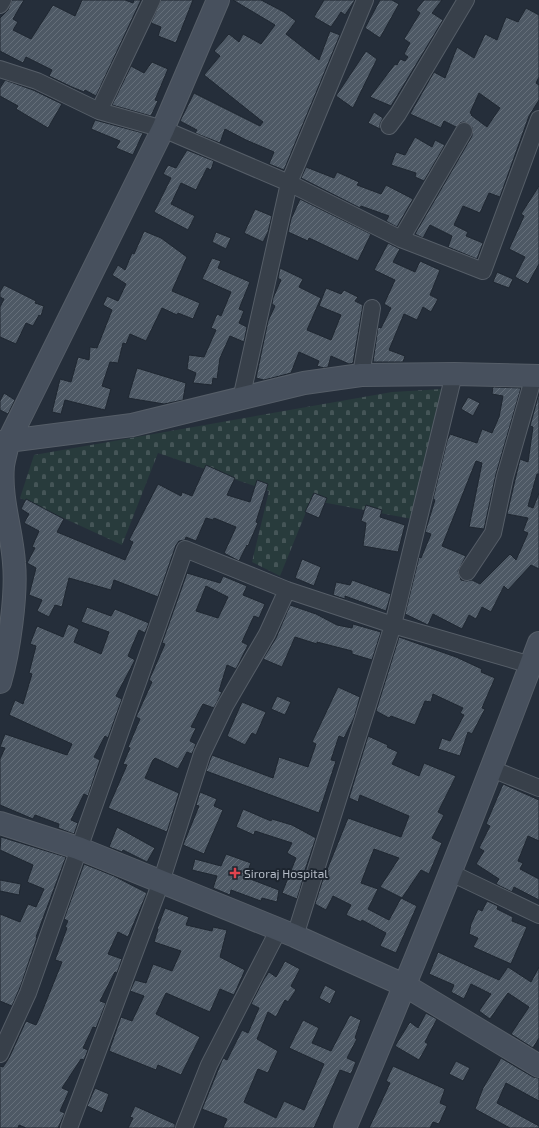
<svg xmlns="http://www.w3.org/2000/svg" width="539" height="1128" viewBox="0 0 539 1128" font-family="'Exo 2',sans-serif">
<defs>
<pattern id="cemetery-stones" width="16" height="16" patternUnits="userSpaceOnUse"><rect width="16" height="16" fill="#283b3c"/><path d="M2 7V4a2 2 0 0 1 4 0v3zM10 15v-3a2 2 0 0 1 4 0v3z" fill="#455557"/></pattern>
<pattern id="building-hatch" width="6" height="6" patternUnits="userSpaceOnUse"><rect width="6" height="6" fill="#4e5965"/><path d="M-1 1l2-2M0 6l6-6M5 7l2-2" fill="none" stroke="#656f7a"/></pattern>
</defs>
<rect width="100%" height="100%" fill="#252e3a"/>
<!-- cemetery -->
<path fill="url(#cemetery-stones)" d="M443 389 412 519 311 500 280 576 252 562 269 491 158 453 122 545 20 498 34 455 392 392Z"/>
<!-- building -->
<path fill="url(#building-hatch)" stroke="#1f2731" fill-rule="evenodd" d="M12 0H24L13 19 18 22 13 30 31 39 53 5 75 16 82 0H125L133 3 134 0H141L96 96 85 90 84 92 72 87 49 76 52 70 26 57 23 63 0 51V18L8 10Z
M161 0H193L176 43 158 36 161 27 151 23Z
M233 0H261L284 12 296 21 286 34 319 60 330 31 340 35 284 170 269 164 274 152 246 140 225 129 220 143 195 133 197 130 180 121 194 93 260 126 263 122 204 75 220 56 214 51 229 34 239 42 243 34 261 44 275 25Z
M324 0H355L345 15 341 12 331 27 314 17Z
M380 0H392L399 4 380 38 365 28Z
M424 0H442L432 13 443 20 391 106 370 97 395 64 397 65 400 59 405 61 408 57 404 54 410 43 404 39 420 13 416 10Z
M526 8 539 15V77L536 83 539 85V100L529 116 500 197 489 193 480 213 463 206 454 225 468 232 466 236 483 243 477 259 448 247 452 236 430 225 423 238 415 234 472 136V127L464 122 460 123 456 127 444 121 441 128 410 114 434 72 445 78 457 47 474 58 485 34 497 40 506 17 518 22ZM479 93 500 108 487 127 471 115 472 114 470 113Z
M366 51 377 59 353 108 336 96Z
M152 62 168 69 155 100 158 101 151 116 112 105 131 66 144 73Z
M5 80 33 90 62 104 48 128 16 109 18 106 0 96V88Z
M374 112 383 118 380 124V129L368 123Z
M95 120 143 133 133 155 116 148 120 141 91 129Z
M415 137 432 147 435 140 445 145 424 181 415 177 416 173 391 165 396 152 405 155Z
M187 150 214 161 211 170 207 168 196 190 181 183 171 204 195 216 188 230 154 212 171 178 163 174 168 165 176 168Z
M306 167 334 178 337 172 359 182 357 185 381 194 386 185 413 199 397 227 386 221 389 216 361 206 360 208 301 178Z
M539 186V264L528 284 515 277 525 257 509 249 524 216 521 214Z
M300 199 371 234 358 261 309 238 308 241 288 232 291 219Z
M255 209 272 216 268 232 263 242 244 233Z
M144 231 161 238 187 257 172 291 200 303 193 319 178 313 177 315 162 308 146 341 130 334 126 344 123 343 118 363 110 362 102 386 111 389 105 410 65 400 61 414 52 412 60 379 71 382 78 357 89 360 90 347 97 348 112 310 103 305 107 296 118 301 126 284 112 275 118 265 125 270 132 253 134 254Z
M216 232 231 238 226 249 212 242Z
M388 243 400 249 393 262 415 272 420 261 440 270 430 295 438 299 431 312 423 307 417 320 404 314 389 350 405 356 403 362H373L378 327 381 328 391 308 384 304 395 280 374 270Z
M212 258 221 261 218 268 250 282 239 309 244 311 239 323 247 327 244 342 230 336 220 358 217 379 213 378 212 385 193 383 196 373 187 369 189 355 204 357 216 330 211 328 217 314 221 316 231 292 202 279Z
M280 268 303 279 299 287 321 298 307 330 331 340 341 315 319 306 326 288 341 294 344 290 358 297 355 301 363 305 353 363 349 364 331 356 328 367 324 368 317 366 319 361 299 352 291 373 264 380 256 378 268 321 275 306 272 304 273 298 281 280 278 278Z
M497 272 513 279 509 288 493 282Z
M4 285 36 301 35 303 44 306 41 316 39 315 33 326 26 323 16 344 0 337V307L4 299 0 297V292Z
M137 368 186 383 183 400 164 404 128 398Z
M493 387 521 388 496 474 484 529 469 527 482 463 476 461 442 546 466 556 458 571 461 580 467 581 472 580 480 584 510 554 516 560 528 533 523 531 528 518 507 514 520 459 528 462 533 427 530 426 539 393V474H537L528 506 533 508 539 493V569L531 565 508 590 504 586 491 612 482 607 476 619 469 615 462 629 433 614 428 625 405 614 419 557 421 558 431 534 425 532 435 500 433 499 447 441 450 434 477 443 482 429 492 433 499 417 503 396 492 394Z
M4 393 15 400 8 414 0 410V401Z
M468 397 480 403 473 416 461 409Z
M206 465 235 478 227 495 250 502 257 480 268 484 256 522 258 523 248 546 247 545 239 561 224 553 236 527 214 518 213 520 206 518 196 541 186 537 185 540 179 541 176 545 158 597 114 580 111 590 69 578 62 607 55 605 49 617 37 611 42 600 29 595 36 568 27 563 35 548 32 547 39 531 24 523 29 514 21 509 26 499 64 519 57 532 125 560 133 542 129 540 158 484 181 496 182 492 192 496Z
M314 493 327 498 319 518 305 512Z
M366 505 382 510 380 517 405 525 398 552 363 546 366 523 361 521Z
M302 559 321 567 314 586 295 578Z
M187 573 220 583 223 576 247 586 243 595 265 604 259 618 254 616 242 642 248 645 236 669 227 665 219 691 222 692 214 708 203 704 191 727 196 728 190 741 196 744 192 754 187 752 178 769 155 758 153 760 145 778 179 793 167 832 108 808 127 765 123 764 130 748 128 747 140 719 136 717 152 682 149 680 165 644 162 643ZM206 586 228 597 218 618 196 611Z
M352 580 391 594 386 611 345 596V599L333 595 336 582 350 585Z
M290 605 316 614 337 625 352 628 353 624 381 632 372 660 352 654V651L317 642V644L295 637 282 667 263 659 276 638Z
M87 607 111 616 115 609 149 623 145 633 139 630 128 656 135 660 116 696 122 699 108 738 105 736 94 757 100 760 88 796 84 794 71 820 78 823 74 834 58 828 59 824 35 815 33 819 0 805V759L5 748 0 747 5 734 67 755 72 744 9 715 15 700 23 704 32 674 29 673 36 646 30 644 37 626 63 637 68 624 79 629 74 642 101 654 109 632 81 622Z
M399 637 456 657 482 669 481 672 495 678 482 708 485 709 472 734 468 732 460 756 438 749 442 738 450 741 464 715 460 713 463 708 433 694 431 702 425 701 415 725 391 716 389 718 376 711Z
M338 687 360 697 354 718 344 738 339 736 331 760 336 761 319 813 206 771 212 755 273 778 279 757 308 767 316 744 312 742Z
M277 696 291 702 285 715 271 709Z
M242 702 266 712 256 735 252 733 245 745 227 736Z
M368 736 388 745 387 747 398 752 392 764 419 776 424 763 456 776 438 812 444 815 432 838 442 843 429 874 421 870 402 898 380 887 399 858 374 849 361 883 378 889 368 909 389 920 401 898 417 906 396 953 380 946 386 933 362 920 361 922 346 915 351 905 333 896 326 910 315 904 322 882 348 818 401 837 409 816 360 795 358 802 349 798Z
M503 784 539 800V841L528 836 518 861 523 863 520 869 539 879V900L514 887 512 892 496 884 499 879 476 864 484 851 479 848 490 826 486 824Z
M200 792 217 799 214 806 223 810 204 854 183 845 199 806 196 805Z
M243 809 271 821 272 819 292 825 316 838 304 873H305L297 899 282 893 296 858 287 853 292 843 255 831 254 835 236 827Z
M117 827 155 848 147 862 123 850 122 852 109 847Z
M1 837 66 857 36 937 37 938 21 985 12 1006 0 1001V914L20 922 28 904 36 907 44 889 27 882 33 865 0 850Z
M226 854 251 863 245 877 279 890 277 902 262 898 261 901 231 890 230 895 213 888 217 876 192 870 195 859 221 866Z
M84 864 114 876 147 893 128 937 118 932 108 954 122 959 117 973 115 972 100 1001 106 1003 96 1028 93 1027 83 1048 88 1050 84 1060 81 1059 62 1088 69 1091 60 1111 65 1113 58 1128H26L19 1125 18 1128H0V1066L3 1067 9 1058 26 1021 36 1025 41 1014 62 962 55 960 67 928 65 927 68 921 64 919Z
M0 880 21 884 19 895 0 891Z
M487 901 498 906 497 909 513 917 512 921 527 927 511 964 473 947 478 938 469 934 471 924 478 909 482 911Z
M165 908 189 917 186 925 212 931 213 927 227 930 220 957 245 970 234 995 220 989 210 1012 166 993 156 1014 200 1037 181 1075 158 1065 156 1070 109 1051 121 1017 132 1021 144 996 130 991 135 980 146 983 153 964 172 971 181 951 154 942 158 929H157Z
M438 952 499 980 508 967 531 982 539 967V1038L533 1048 511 1034 529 1007 508 993 490 1019 479 1011 491 994 471 984 464 999 451 992 454 985 429 974Z
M285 961 300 969 291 986 296 990 288 1002 285 1000 276 1017 268 1012 257 1039 278 1051 268 1073 258 1069 244 1102 276 1118 284 1101 304 1110 324 1064 289 1048 303 1020 319 1028 312 1043 331 1051 350 1015 361 1020 355 1038 357 1039 347 1058 356 1062 351 1074 340 1070 314 1128H223L227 1119 202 1109 223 1058 227 1060 242 1030 248 1033 259 1008 251 1004 264 979 269 972 276 977Z
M325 985 336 991 330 1004 319 998Z
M426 1013 437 1019 425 1042 428 1044 419 1060 395 1046 410 1022 418 1028Z
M501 1058 533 1077 539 1078V1101L506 1083 497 1103 539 1126V1128H510L475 1109 483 1088Z
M456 1061 470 1068 463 1081 449 1074Z
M393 1066 445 1089 440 1103 447 1106 439 1124 433 1122 430 1128H369L390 1083 386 1081Z
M95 1088 109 1094 102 1113 87 1106Z
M135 1106 175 1124V1128H128L133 1118 130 1117Z"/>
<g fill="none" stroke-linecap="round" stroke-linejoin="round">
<!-- street casing -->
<g stroke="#565e68" stroke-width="18">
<path id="street" d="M0 5 3 0
M0 69 37 81 99 111 163 129 289 183 365 0
M99 111 152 0
M389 126 398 114 466 0
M401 239 464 131
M361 375 372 308
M241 399 289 183 401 239 483 271 539 119
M467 572 493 533 505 477 534 376
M492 769 539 788
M449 872 539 915
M295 936 393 625 454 374
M0 1054 28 993 185 549 287 590 393 625 531 665
M69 1128 161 882 202 754 225 706 267 634 287 590
M184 1128 209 1065 279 929"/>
</g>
<!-- secondary casing -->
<g stroke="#565e68" stroke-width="24">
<path id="secondary" d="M0 442 132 425 304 383 361 375 454 374 539 376
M0 682C9 652 17 594 14 563 12 531 0 499 3 466 4 458 7 450 8 442L163 129 218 0
M0 823 78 848 295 936 406 986 539 1066
M345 1128C413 968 478 806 539 643"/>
</g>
<!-- street -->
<use href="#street" stroke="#38404a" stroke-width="16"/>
<!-- secondary -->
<use href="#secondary" stroke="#47505d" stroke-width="22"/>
</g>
<!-- markers -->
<path fill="#e0444e" stroke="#1d252f" stroke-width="1.5" d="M233 867h4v4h4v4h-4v4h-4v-4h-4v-4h4z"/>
<g text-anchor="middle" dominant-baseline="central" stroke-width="4" stroke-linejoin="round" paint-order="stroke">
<!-- poi labels -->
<g font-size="12" fill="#b4bbc6" stroke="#1d252f" text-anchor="start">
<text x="244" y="873">Siroraj Hospital</text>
</g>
</g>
</svg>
